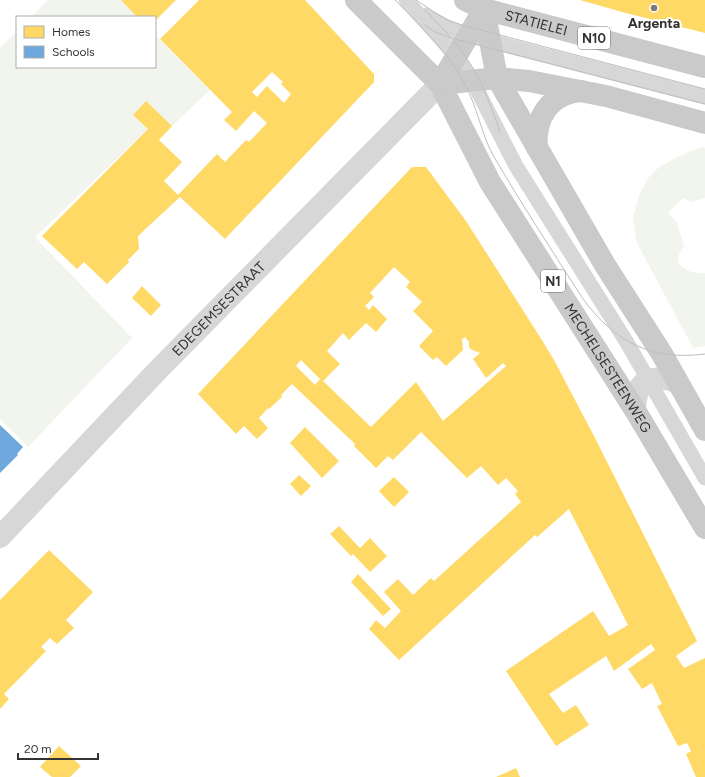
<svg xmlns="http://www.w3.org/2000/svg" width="705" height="777" viewBox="0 0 705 777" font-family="Figtree,sans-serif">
<rect width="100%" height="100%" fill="#fff"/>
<!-- green -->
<path fill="#f1f5ed" d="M48 0H121L138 17H31Z
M17 31V67H155V35L210 90 172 126 146 102 133 115 148 129 35 237 132 338 28 447 0 419V48Z
M702 147 705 148V198L691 202 683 198 668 213 676 221 684 246 679 254 678 263C687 272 693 273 705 273V346L693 348 636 241 633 217 640 193 649 177 659 167 670 161 688 152Z"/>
<!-- homes -->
<path fill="#ffd966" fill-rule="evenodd" d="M121 0H176L155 21V17H137Z
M199 0H305L374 74V82L225 239 180 197 138 236 139 249 128 260 129 262 107 284 84 262 77 269 42 236 148 129 133 115 146 101 172 126 159 140 182 162 164 181 178 195 217 154 225 162 246 140 249 142 267 123 254 111 236 131 224 120 232 112 160 39ZM272 72 283 82 281 84 291 94 284 103 267 86 257 97 252 92Z
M580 0H705V33L622 12Z
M412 167H426L466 221 540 337 554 360 594 436 697 641 676 656 684 668 705 658V777H696L686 754 691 751 687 743 678 746 657 706 662 704 652 683 642 689 628 669 655 650 651 644 614 671 606 656 549 694 563 713 576 705 589 725 556 746 506 671 593 611 609 636 628 625 569 509 537 537 535 535 399 660 369 629 376 620 385 628 401 611 384 592 398 579 413 595 431 578 434 581 521 502 515 494 518 491 506 478 498 485 481 466 467 478 421 432 393 460 388 456 376 468 354 446 355 444 292 384 281 395 282 397 269 409 268 408 259 418 268 428 257 439 244 426 236 434 198 394ZM394 267 410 282 406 287 422 302 413 311 433 331 419 346 433 360 437 357 446 366 463 350 462 339 465 337 469 342V347L472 350 480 353 473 359 486 378 503 363 506 366 443 421 416 382 371 427 323 381 340 364 327 351 343 333 349 340 366 323 376 332 387 319 373 305 369 310 365 306 374 297 370 293ZM301 360 320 379 315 385 296 366Z
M142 286 161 305 151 316 132 298Z
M305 427 339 461 322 478 290 443Z
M299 475 311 486 301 496 290 484Z
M394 477 409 492 394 507 379 491Z
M339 526 360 548 370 538 387 556 370 572 353 554 351 556 330 534Z
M49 550 93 592 66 620 74 628 57 644 50 638 41 647 46 651 4 694 9 699 0 709V600Z
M358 574 391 609 383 616 351 582Z
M59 746 81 766 70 777H52L40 767Z
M516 768 520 777H496Z"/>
<!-- schools -->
<path fill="#6fa8dc" d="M0 425 23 447 17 454 18 455 0 473Z"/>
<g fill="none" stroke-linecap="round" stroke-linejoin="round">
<!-- service -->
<path stroke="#d7d7d7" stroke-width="15" d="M406 0 456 56 472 80 516 166 626 341 705 478
M425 15 453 30 490 41 705 97"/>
<!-- minor -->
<path stroke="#d7d7d7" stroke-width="22" d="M635 410C635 403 636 397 638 391 645 375 665 377 678 383"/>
<!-- tertiary -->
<path stroke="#d7d7d7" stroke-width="22" id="s1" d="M0 537 158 370 440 84"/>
<!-- primary -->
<g stroke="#cacaca" stroke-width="22">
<path id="s2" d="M356 0 440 84 490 182 635 410 705 528"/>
<path id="s3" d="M465 0 484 9 705 67"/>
<path d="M484 9 497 78 605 265 662 354 705 430"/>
<path d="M440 84 497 78 529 81 606 96 705 123"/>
<path d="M440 84 484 9"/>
<path d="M537 148C534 118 550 93 582 91"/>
</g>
<!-- tram -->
<path stroke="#bebebe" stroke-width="1" d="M395 0C423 29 454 57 470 95 479 115 483 138 494 157 522 205 553 252 583 299 615 342 651 361 705 354
M416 0 445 19 462 25 705 89
M425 10C437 23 450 35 460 49 479 73 490 103 500 132
M425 25 433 31 451 38 705 104"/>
</g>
<!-- markers -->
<circle fill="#7a7a7a" stroke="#fff" stroke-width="1.5" cx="654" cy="8" r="4"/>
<g text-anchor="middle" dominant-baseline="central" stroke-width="4" stroke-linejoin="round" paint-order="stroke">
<!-- shield labels -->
<g fill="#fff" stroke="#707070" stroke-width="1">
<rect x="578" y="27" width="32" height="22" rx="3"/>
<rect x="541" y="270" width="24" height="22" rx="3"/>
</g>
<g font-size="13" font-weight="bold" fill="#333">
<text x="594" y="38">N10</text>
<text x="553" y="281">N1</text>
</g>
<!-- street labels -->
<g font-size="14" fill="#333" stroke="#fff">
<text stroke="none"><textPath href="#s3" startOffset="75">STATIELEI</textPath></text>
<text stroke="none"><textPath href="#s1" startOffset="316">EDEGEMSESTRAAT</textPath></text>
<text stroke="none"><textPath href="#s2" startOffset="449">MECHELSESTEENWEG</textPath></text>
</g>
<!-- poi labels -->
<g font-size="14" font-weight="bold" fill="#333" stroke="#fff">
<text x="654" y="23">Argenta</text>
</g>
</g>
<!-- legend -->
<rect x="16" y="16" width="140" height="52" fill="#ffffff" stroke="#adadad"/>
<rect x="24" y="26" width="20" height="12" fill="#ffd966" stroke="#adadad"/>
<text x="52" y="36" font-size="12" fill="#333333">Homes</text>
<rect x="24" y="46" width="20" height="12" fill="#6fa8dc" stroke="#adadad"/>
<text x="52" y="56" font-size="12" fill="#333333">Schools</text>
<!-- scale -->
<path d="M18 753v6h80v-6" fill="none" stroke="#333333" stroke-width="2"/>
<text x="24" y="753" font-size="12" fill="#333333" stroke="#ffffff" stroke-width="3" paint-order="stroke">20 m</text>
</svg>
